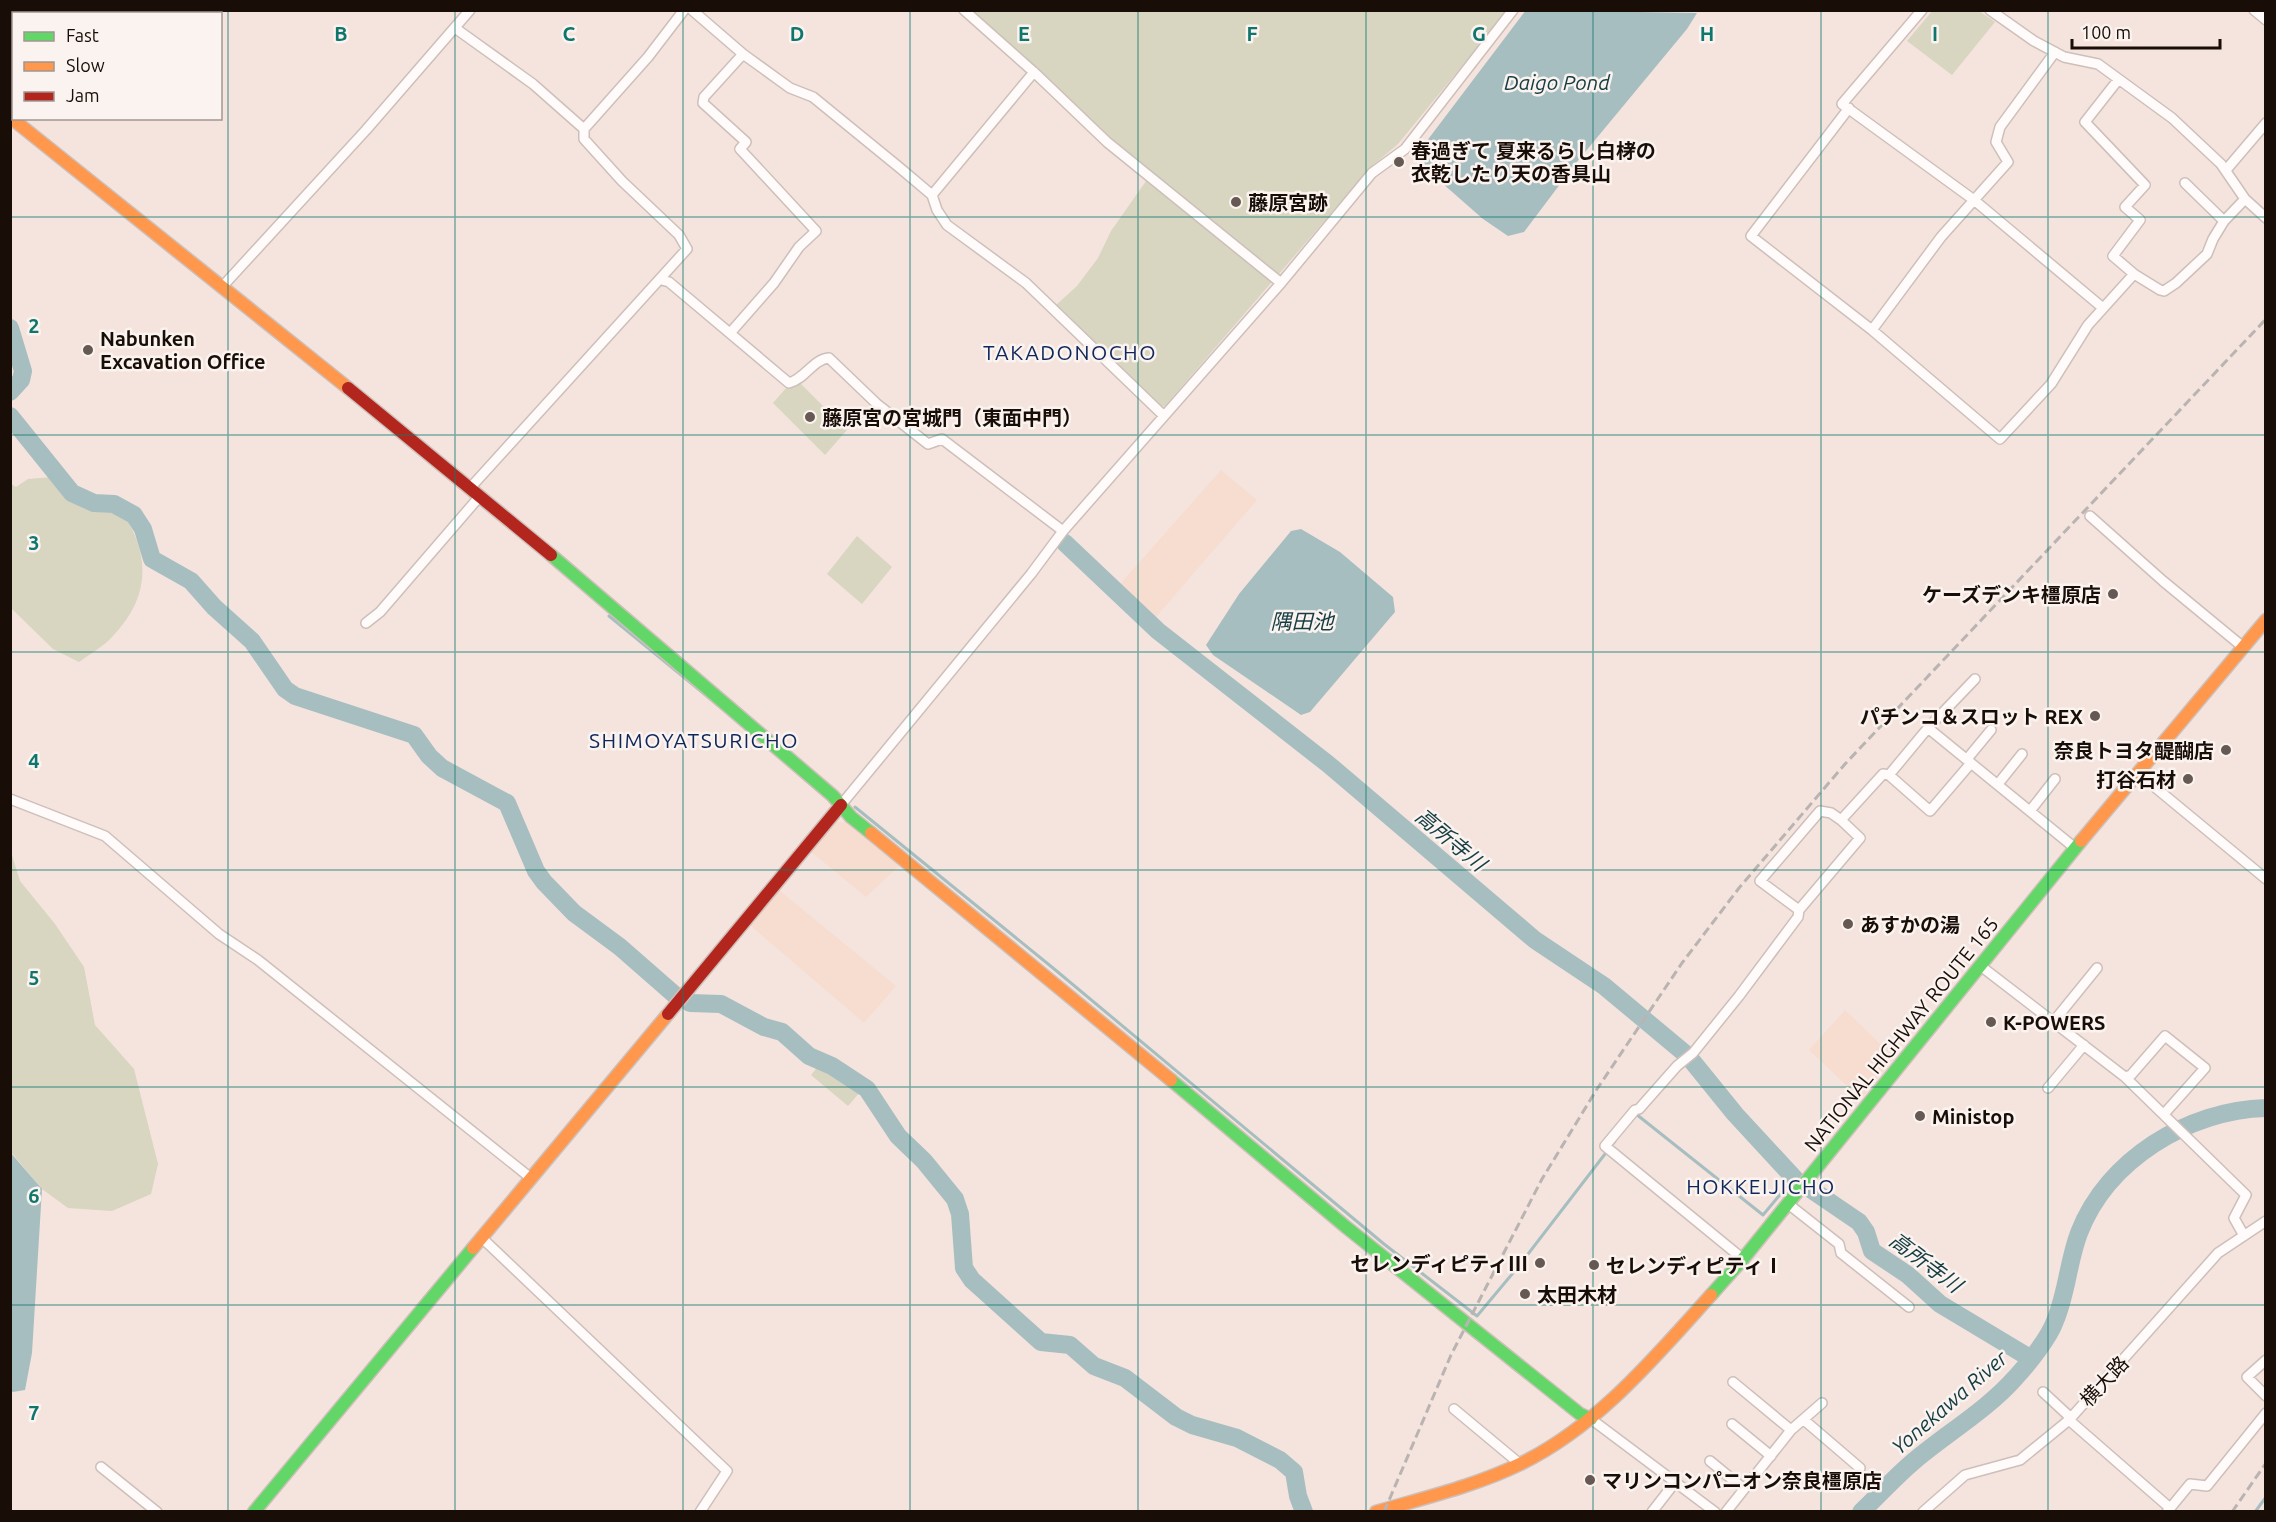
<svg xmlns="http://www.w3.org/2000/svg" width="2276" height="1522" viewBox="0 0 2276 1522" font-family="Ubuntu,'Noto Sans JP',sans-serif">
<rect width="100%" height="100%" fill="#f5e4dd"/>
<!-- built -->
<path fill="#f7dcd0" d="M1221 470 1257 500 1156 617 1120 584Z
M835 822H847L900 865 866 897 810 851Z
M779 890 896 986 864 1023 751 926Z
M1845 1010 1895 1058 1861 1099 1809 1050Z"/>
<!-- green -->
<path fill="#d8d5c0" d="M1933 10 1979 11 1995 22 1952 75 1907 41Z
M969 11H1507L1398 144 1371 167 1165 406 1159 407 1055 306 1077 286 1098 258 1111 231 1151 174Z
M799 382 847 430 825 455 773 403 787 387Z
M52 477 64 485 71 497 94 507 120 509C151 553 151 596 113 636 104 646 90 654 79 662L53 649 11 608V484L16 487 28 479Z
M857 536 892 567 862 604 827 574Z
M11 852 20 881 55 924 84 967 95 1025 134 1069 158 1164 151 1194 112 1211 68 1208 42 1189 11 1152Z
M819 1065 830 1069 861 1091 848 1106 811 1075Z"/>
<!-- water -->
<path fill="#a7bec0" d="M1526 10 1697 13 1687 29 1576 163 1524 232 1508 236 1483 219 1426 169 1420 150Z
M1301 529 1340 552 1393 597 1395 612 1310 712 1301 715 1213 655 1206 645 1239 594 1291 531Z
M10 1152 42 1189 32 1353 25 1390 13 1392 10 1390Z"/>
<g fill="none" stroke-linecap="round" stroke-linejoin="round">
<!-- stream -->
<path stroke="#a7bec0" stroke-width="3" d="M609 616 719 706
M855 807 1053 968 1384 1244 1477 1316 1518 1267 1615 1141
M1636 1114 1763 1215 1794 1178
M2255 1512 2266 1497"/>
<!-- river -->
<path stroke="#a7bec0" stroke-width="18" d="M10 328 23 371 21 380 10 392
M10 416 72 493 94 503 114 504 134 515 143 529 152 559 191 581 214 607 252 641 285 689 295 696 414 735 429 756 442 768 507 803 536 871 544 882 574 913 620 947 676 996
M1065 543 1158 631 1328 764 1535 940 1604 986 1688 1056 1735 1114 1797 1181
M690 1003 721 1004 764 1027 782 1032 809 1056 832 1066 867 1089 898 1136 924 1161 955 1199 960 1214 964 1268 972 1280 1041 1342 1070 1345 1094 1366 1125 1378 1176 1417 1192 1425 1237 1438 1280 1460 1294 1472 1298 1496 1304 1512
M1809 1188 1859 1222 1866 1232 1872 1251 1908 1275 1940 1304 2030 1358
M1861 1512C1879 1495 1895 1477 1914 1461 1947 1433 1987 1410 2016 1377 2028 1364 2049 1338 2055 1321 2067 1293 2068 1262 2079 1233 2107 1160 2188 1110 2266 1108"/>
<!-- street casing -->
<g stroke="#cdbfb9" stroke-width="12">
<path id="street" d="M692 10 743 54 790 88 813 97 900 168 932 195 937 210 947 225 1026 283 1164 416
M964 10 1036 74 1107 142 1281 283
M1922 10 1842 104 1974 200 2103 308
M1990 10 2034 41 2064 57 2098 64 2172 118 2221 164 2245 199 2266 218
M2254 10 2266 20
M455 28 533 84 584 129
M2118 80 2085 122 2145 185 2125 207 2140 220 2113 256 2134 274
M1849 108 1751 236 1872 330 2000 439 2051 384 2088 325 2134 274 2160 290 2164 291 2176 283 2207 254 2213 239 2224 221 2245 199
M2226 170 2266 123
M2185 183 2224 221
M932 195 1034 72
M662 280 669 282 789 383C805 379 813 359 829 358L877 404 928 444 942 439 1063 531
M222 287 366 130 470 10
M1872 330 1941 237 2008 162 1996 142 2000 127 2055 52
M731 332 774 283 799 247 816 231 740 149 746 142 703 103 704 97 743 54
M471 487 687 249 679 235 622 181 584 139V129L648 57 684 10
M2090 516 2163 581 2243 647
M366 623 380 612 480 496
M1928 728 2075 848
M1967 759 1991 730
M2139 774 2266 879
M1889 775 1930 811 1971 763
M1998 784 2022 754
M10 799 105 836 219 934 258 960 532 1179
M841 805 1031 574 1063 531 1281 283 1372 173 1405 149 1513 10
M2030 811 2055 779
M1799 910 1760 881 1820 811 1831 813 1841 820
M1982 967 2125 1077 2246 1195 2234 1218 2243 1234
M2054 1021 2097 968
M2125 1077 2131 1075 2165 1036 2205 1068 2164 1114
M2048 1088 2084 1045
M1787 1203 1839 1244 1841 1253 1909 1307
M482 1238 727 1471 700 1512
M1743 1259 1605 1146 1635 1110 1639 1109 1677 1066 1693 1053 1739 996 1798 917 1799 910 1860 838 1841 820 1883 774 1889 775 1928 728 1975 679
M2266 1360 2247 1377 2266 1396
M1733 1382 1791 1430
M2043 1392 2071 1418
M1454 1409 1520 1464
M1591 1419 1715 1512
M1804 1420 1860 1468
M2069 1420 2170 1508
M1732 1424 1771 1456
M1710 1461 1744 1489
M101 1467 157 1512
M1652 1512 1676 1481
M1726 1512 1791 1430 1822 1403
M1923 1512 1965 1475 2020 1460 2069 1420 2218 1253 2266 1221
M2167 1512 2190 1484 2207 1486 2266 1413"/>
</g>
<!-- fast casing -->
<g stroke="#cdbfb9" stroke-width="15">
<path id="fast" d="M551 555 833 796 851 817 871 833
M1171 1080 1346 1227 1580 1414 1591 1419
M1711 1295 1743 1259 2081 841
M254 1512 473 1248"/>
</g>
<!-- slow casing -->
<g stroke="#cdbfb9" stroke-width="15">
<path id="slow" d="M10 117 348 388
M871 833 1171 1080
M2081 841 2266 620
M473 1248 668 1014
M1376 1512C1423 1498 1475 1486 1520 1464 1598 1426 1654 1358 1711 1295"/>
</g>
<!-- jam casing -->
<g stroke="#cdbfb9" stroke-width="15">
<path id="jam" d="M348 388 551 555
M668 1014 841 805"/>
</g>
<!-- street -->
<use href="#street" stroke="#fefbfa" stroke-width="9"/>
<!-- fast -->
<use href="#fast" stroke="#63d668" stroke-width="12"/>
<!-- slow -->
<use href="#slow" stroke="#ff974d" stroke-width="12"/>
<!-- jam -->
<use href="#jam" stroke="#b3261e" stroke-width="12"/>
<!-- rail -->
<path stroke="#b9b4b2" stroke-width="3" stroke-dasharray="9 4.5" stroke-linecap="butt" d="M1384 1512 1451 1355 1542 1179 1597 1089 1682 963 1739 888 1845 764 2266 319
M2232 1512 2266 1463"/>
</g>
<!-- grid -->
<path fill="none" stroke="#0f766e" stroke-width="1.5" stroke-opacity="0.55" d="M228 10V1512M455 10V1512M683 10V1512M910 10V1512M1138 10V1512M1366 10V1512M1593 10V1512M1821 10V1512M2048 10V1512M10 217H2266M10 435H2266M10 652H2266M10 870H2266M10 1087H2266M10 1305H2266"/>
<!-- markers -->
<g fill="#665852" stroke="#faf3ef" stroke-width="2">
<circle cx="1399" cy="162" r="6"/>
<circle cx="1236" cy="202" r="6"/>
<circle cx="88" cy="350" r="6"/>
<circle cx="810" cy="417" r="6"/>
<circle cx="2113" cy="594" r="6"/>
<circle cx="2095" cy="716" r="6"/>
<circle cx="2226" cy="750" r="6"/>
<circle cx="2188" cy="779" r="6"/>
<circle cx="1848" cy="924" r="6"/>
<circle cx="1991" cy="1022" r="6"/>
<circle cx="1920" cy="1116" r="6"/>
<circle cx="1540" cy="1263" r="6"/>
<circle cx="1594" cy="1265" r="6"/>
<circle cx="1525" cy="1294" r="6"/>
<circle cx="1590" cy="1480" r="6"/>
</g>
<g text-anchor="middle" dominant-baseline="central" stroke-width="5" stroke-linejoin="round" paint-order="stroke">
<!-- poi labels -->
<g font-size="20" font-weight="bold" fill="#190d07" stroke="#faf3ef" text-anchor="start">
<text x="1411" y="150">春過ぎて 夏来るらし白𣑥の<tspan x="1411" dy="23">衣乾したり天の香具山</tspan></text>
<text x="1248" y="202">藤原宮跡</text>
<text x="100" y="338">Nabunken<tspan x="100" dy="23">Excavation Office</tspan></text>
<text x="822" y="417">藤原宮の宮城門（東面中門）</text>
<text x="2101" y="594" text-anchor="end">ケーズデンキ橿原店</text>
<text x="2083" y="716" text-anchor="end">パチンコ＆スロット REX</text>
<text x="2214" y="750" text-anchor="end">奈良トヨタ醍醐店</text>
<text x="2176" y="779" text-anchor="end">打谷石材</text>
<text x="1860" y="924">あすかの湯</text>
<text x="2003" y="1022">K-POWERS</text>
<text x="1932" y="1116">Ministop</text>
<text x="1528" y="1263" text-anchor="end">セレンディピティⅢ</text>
<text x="1606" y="1265">セレンディピティⅠ</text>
<text x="1537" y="1294">太田木材</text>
<text x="1602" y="1480">マリンコンパニオン奈良橿原店</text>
</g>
<!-- street labels -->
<g font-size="20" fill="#190d07" stroke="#faf3ef">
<text transform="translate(1901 1034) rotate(-51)">NATIONAL HIGHWAY ROUTE 165</text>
<text transform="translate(2104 1381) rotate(-47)">横大路</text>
</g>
<!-- water labels -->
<g font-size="21" font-style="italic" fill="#143c42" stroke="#faf3ef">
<text x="1557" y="82">Daigo Pond</text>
<text x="1302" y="621">隅田池</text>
<text transform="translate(1451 839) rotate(40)">高所寺川</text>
<text transform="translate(1926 1262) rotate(37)">高所寺川</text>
<text transform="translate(1949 1402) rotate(-41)">Yonekawa River</text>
</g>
<!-- neighbourhood labels -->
<g font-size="21" letter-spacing="1.5" fill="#0f265b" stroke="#faf3ef">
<text x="1070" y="352">TAKADONOCHO</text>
<text x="694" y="740">SHIMOYATSURICHO</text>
<text x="1761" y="1186">HOKKEIJICHO</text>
</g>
</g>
<g font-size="20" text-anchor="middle" font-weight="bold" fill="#0f766e" stroke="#faf3ef" stroke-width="5" stroke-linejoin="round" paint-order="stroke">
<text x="341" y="41">B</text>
<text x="569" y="41">C</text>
<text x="797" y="41">D</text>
<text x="1024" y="41">E</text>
<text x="1252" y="41">F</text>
<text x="1479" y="41">G</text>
<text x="1707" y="41">H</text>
<text x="1935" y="41">I</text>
<text x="34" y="333">2</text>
<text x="34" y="550">3</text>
<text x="34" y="768">4</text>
<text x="34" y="985">5</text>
<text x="34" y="1203">6</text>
<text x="34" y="1420">7</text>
</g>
<!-- border -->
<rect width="2276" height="1522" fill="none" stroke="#190d07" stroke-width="24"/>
<!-- legend -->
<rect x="12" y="12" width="210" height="108" fill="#faf3ef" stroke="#a09792" stroke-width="1.5"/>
<rect x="24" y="32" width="30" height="9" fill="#63d668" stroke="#a09792" stroke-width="1.5"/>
<text x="66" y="42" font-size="18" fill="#190d07">Fast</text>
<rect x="24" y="62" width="30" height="9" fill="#ff974d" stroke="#a09792" stroke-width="1.5"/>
<text x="66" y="72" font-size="18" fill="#190d07">Slow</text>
<rect x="24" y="92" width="30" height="9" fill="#b3261e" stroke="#a09792" stroke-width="1.5"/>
<text x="66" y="102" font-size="18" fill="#190d07">Jam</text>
<!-- scale -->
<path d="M2072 39v9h148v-9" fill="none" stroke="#190d07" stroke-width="3"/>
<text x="2081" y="39" font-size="18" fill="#190d07" stroke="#faf3ef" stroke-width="4.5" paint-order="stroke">100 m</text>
</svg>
